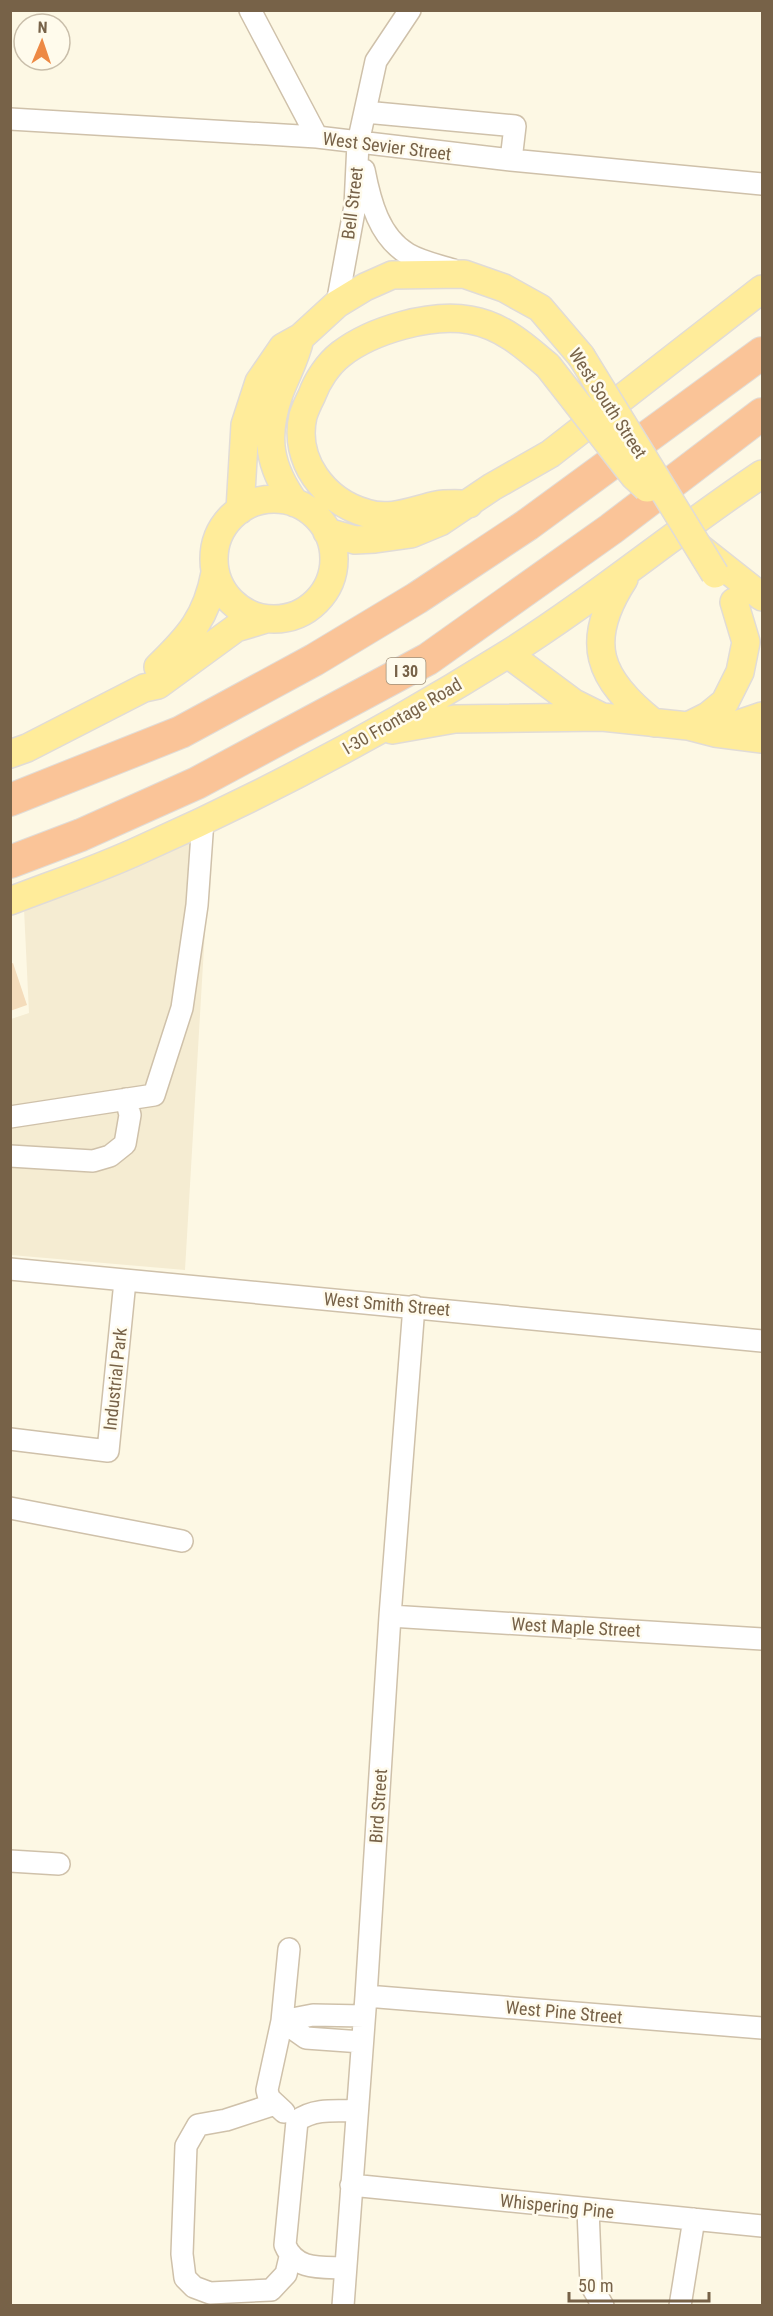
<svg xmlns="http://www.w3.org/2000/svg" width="773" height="2316" viewBox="0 0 773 2316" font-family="'Roboto Condensed',sans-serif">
<rect width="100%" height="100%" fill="#fdf8e4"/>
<!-- residential -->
<path fill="#f5ecd2" d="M211 828 185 1270 11 1255V1019L29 1013 24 909Z"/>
<!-- building -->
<path fill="#f4dcbb" d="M13 963 27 1005 10 1011V964Z"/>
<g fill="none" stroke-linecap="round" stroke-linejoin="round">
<!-- minor casing -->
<g stroke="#cfc1aa" stroke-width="24">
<path id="minor" d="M250 10 317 137
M365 112 515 126 511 160
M10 119 317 137 511 160 762 184
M364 170C370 201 379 237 408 254 422 262 438 265 453 270
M337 304 355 206 358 143 376 61 410 10
M10 1117 154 1095 182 1008 197 905 203 820
M10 1156 93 1161 110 1156 125 1144 130 1115 126 1099
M10 1269 762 1341
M10 1439 108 1451 125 1281
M10 1508 182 1541
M390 1616 762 1639
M10 1861 59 1864
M366 1996 762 2028
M362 2042 306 2038 282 2021 313 2015 364 2016
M275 2104 226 2120 198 2125 186 2146 182 2254 185 2278 194 2287 210 2293 271 2290 286 2274 290 2257
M284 2112 269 2098 267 2090 282 2021 289 1949
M351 2185 762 2226
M588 2209 591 2285 603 2306
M345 2268C321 2267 296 2271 285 2245L297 2121C314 2108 336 2111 357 2111
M343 2306 366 1996 390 1616 414 1306
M680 2306 694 2219"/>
</g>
<!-- major casing -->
<g stroke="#e1dcd7" stroke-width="30">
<path id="major" d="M214 559a60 60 0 1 1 120 0a60 60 0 1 1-120 0Z
M295 503C269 467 264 437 279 394 286 375 296 358 300 338
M469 504C459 504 447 503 437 505 413 510 391 521 366 513 324 501 293 460 303 416 305 409 309 401 312 395 317 381 328 364 341 354 372 330 431 313 470 320 501 325 525 346 548 366
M240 510 245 425 259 382 283 347 301 337 337 304 365 287 392 275 464 274 504 288 540 308 581 356
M327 532 355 540 375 539 411 534 440 522 492 487 550 454 762 289
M700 548 762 597
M624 579C583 642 598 679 654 723
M508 654 574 703 600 716
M158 667C189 637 207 617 215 573
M688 726 708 716 725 702 740 672 746 642 734 602
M392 730 455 719 602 717 688 726 715 733 762 739
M721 730 762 716
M10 754 27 748 144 688 158 685 236 628 266 619
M10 901C54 884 99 869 142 849 268 793 389 728 506 655 595 599 675 532 762 474"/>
</g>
<!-- highway casing -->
<g stroke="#e1dcd7" stroke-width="34">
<path id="highway" d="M10 800 181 732 314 660 417 598 527 525 762 353
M10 862 81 835 197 783 428 659 611 529 762 414"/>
</g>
<!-- minor -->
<use href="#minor" stroke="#fff" stroke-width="21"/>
<!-- major -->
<use href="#major" stroke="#ffec9a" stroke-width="27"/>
<!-- highway -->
<use href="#highway" stroke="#fac498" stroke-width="32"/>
<!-- major-bridge casing -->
<g stroke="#e1dcd7" stroke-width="30" stroke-linecap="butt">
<path id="major-bridge" d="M581 356 715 574
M548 366 634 476 647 488"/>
</g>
<!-- major-bridge -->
<use href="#major-bridge" stroke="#ffec9a" stroke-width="27"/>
</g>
<g text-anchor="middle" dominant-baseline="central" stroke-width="5" stroke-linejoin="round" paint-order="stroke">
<!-- shield labels -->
<rect fill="#fffbec" stroke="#a09079" stroke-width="1.5" x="386.5" y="658" width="39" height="26" rx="4.5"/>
<g font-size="16" font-weight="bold" fill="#776248">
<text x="406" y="671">I 30</text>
</g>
<!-- street labels -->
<g font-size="18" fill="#776248" stroke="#fffbec">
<text transform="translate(387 146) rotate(7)">West Sevier Street</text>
<text transform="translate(352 203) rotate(-83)">Bell Street</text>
<text transform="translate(608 403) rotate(57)">West South Street</text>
<text transform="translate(402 716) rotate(-30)">I-30 Frontage Road</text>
<text transform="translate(387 1304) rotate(5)">West Smith Street</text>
<text transform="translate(115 1379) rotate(-84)">Industrial Park</text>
<text transform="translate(576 1627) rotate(3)">West Maple Street</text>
<text transform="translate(378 1806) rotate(-86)">Bird Street</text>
<text transform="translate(564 2012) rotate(5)">West Pine Street</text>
<text transform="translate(557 2206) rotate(6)">Whispering Pine</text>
</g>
</g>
<!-- border -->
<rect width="773" height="2316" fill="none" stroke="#776248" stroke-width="24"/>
<!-- north arrow -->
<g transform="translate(42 42) rotate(2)"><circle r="28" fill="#fffbec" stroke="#c9beaa" stroke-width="1.5"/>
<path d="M0-4.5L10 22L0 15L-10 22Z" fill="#ed8944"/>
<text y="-9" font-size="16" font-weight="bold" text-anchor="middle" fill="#776248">N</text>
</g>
<!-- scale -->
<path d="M569 2292v9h140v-9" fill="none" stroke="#776248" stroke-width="3"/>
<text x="578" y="2292" font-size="18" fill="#776248" stroke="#fffbec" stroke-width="4.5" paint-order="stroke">50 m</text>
</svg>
